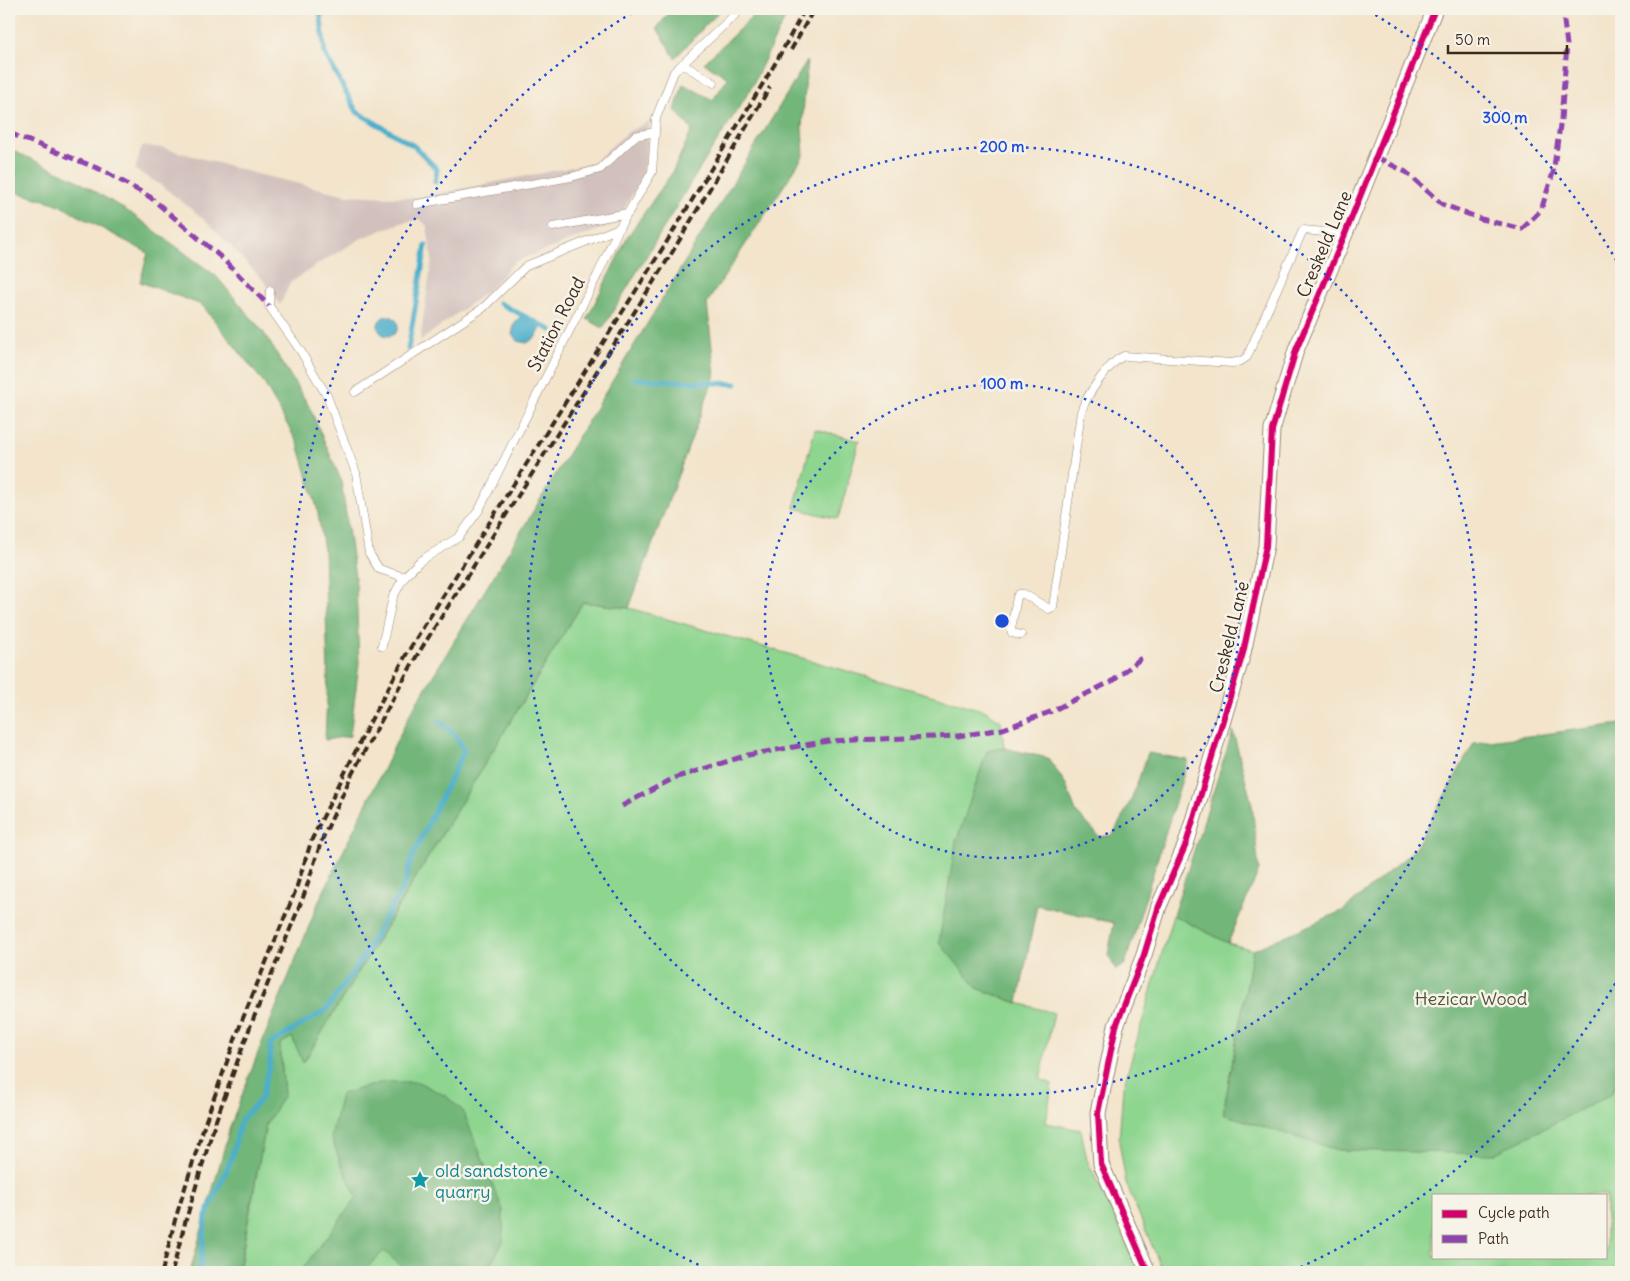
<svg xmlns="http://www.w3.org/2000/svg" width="1630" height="1281" viewBox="0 0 1630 1281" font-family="Delius,sans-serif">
<rect width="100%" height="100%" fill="#f7f3e8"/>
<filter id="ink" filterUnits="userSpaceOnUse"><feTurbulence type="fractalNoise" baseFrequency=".02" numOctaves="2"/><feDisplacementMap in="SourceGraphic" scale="10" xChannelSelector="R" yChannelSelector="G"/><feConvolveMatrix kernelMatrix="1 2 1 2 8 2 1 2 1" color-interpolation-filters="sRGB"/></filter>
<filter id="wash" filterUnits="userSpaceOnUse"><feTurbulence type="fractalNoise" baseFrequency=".0096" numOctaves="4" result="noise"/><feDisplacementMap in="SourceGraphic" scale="20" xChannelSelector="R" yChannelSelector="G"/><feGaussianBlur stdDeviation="1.12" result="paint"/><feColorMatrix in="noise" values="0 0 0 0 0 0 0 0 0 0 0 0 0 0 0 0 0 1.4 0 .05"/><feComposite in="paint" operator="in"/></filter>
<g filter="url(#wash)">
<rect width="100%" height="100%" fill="#f3e4cb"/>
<!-- industrial -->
<path fill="#d1c0bc" d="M650 121 644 174 616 223 514 262 490 289 420 341 432 259 427 226 420 219 400 223 362 238 321 262 290 283 280 305 263 280 206 221 161 185 135 170 142 146 164 148 261 175 347 195 415 198 593 163 628 132Z"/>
<!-- green -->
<path fill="#8ed590" stroke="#648057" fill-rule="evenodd" d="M815 429 859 441 838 519 794 508Z
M583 602 629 608 986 711 1001 721 1004 748 987 751 977 988 1018 1003 1054 1013 1040 1079 1052 1084 1046 1123 1081 1130 1087 1160 1141 1272H239L266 1124 284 1095 280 1044 292 1037 304 1062Z
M1173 915 1228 943 1253 950 1223 1114 1611 1094 1621 1072V1272H1163L1126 1183 1119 1141 1123 1088ZM1434 1195H1606V1257H1434Z"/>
<!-- forest -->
<path fill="#72b67a" stroke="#56704c" d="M672 9H721L675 58 657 28Z
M757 9H791L778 32 750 90 690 184 603 328 587 319 628 236 672 173 692 130 675 110 683 84 713 100 728 78 704 63 750 19Z
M807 61 802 128 804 155 707 303 715 375 629 608 583 602 303 1063 292 1037 280 1044 284 1095 266 1124 238 1272H190L230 1127 259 1050 319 901 411 712Z
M9 149 75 179 132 214 216 276 264 333 309 406 341 480 356 584 359 663 350 736 325 740 328 675 324 550 317 508 298 444 264 383 202 305 140 282 148 253 55 203 9 190Z
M1621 724V1072L1611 1094 1494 1154 1337 1150 1223 1114 1253 950 1344 910 1414 850 1474 743Z
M1233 731 1252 805 1259 870 1228 943 1173 915Z
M1004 748 1048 758 1065 783 1076 812 1100 837 1113 835 1131 800 1148 753 1188 760 1125 964 1116 970 1108 955 1114 923 1037 905 1018 1003 977 988 939 942 956 842 987 751Z
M383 1082H418L446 1096 463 1111 503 1210V1242L488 1269 482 1272H408L384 1251 362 1272H307L303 1268 357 1197 341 1164 331 1137 341 1094Z"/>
<!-- water -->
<path fill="#4cafcb" stroke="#446c74" d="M522 314 543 325 536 337 527 343 518 341 512 335 514 325Z
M378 326a10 10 0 1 1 20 0a10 10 0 1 1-20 0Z"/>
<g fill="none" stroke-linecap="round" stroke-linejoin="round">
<!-- stream -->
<path stroke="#4cafcb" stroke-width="5" d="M320 9 325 54 357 112 414 146 437 169 435 182
M499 303 551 330
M408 349 426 245
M635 379 736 384
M202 1272 200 1269 206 1216 231 1160 241 1120 261 1099 270 1063V1044L326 1010 360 962 405 884 411 859 464 751 456 736 439 721"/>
</g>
</g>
<g filter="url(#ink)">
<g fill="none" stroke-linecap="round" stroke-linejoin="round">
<!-- lane casing -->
<g stroke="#978774" stroke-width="9">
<path id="lane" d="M682 64 714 83
M417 204 571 177 600 169 635 136 655 132
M553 227 628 213
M270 291 269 306 300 350 327 396 356 473 369 553 379 569 404 577
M355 392 483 308 526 266 619 228
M1021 635 1012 633 1011 629 1017 597 1019 594H1024L1049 609 1053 607 1081 412C1086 396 1109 362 1124 356L1232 363 1241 361 1247 357 1303 230 1345 234
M382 646 393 597 404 577 420 561 459 537 479 510 598 274 619 228 652 172 656 118 674 72 741 9"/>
</g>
<!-- street casing -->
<g stroke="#978774" stroke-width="17">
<path id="street" d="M1148 1272 1101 1164 1098 1113 1116 1026 1144 955 1159 906 1186 844 1243 653 1266 546 1272 430 1296 350 1345 234 1435 9"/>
</g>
<!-- lane -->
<use href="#lane" stroke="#fff" stroke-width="8"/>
<!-- street -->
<use href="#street" stroke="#fff" stroke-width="15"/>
<!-- rail -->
<path stroke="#3b2a1e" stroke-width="4" stroke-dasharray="8 4" stroke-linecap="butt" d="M791 50 814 9
M162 1272 175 1220 206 1120 241 1023 295 892 312 839 370 722 407 653 666 243 776 62 805 9
M172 1272 185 1223 215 1123 250 1027 304 895 321 842 352 774 416 657 673 251 770 87"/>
<!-- quiet -->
<path stroke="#8e44ad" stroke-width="5" stroke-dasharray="10 5" stroke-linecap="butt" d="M9 133 102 170 150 197 223 259 269 306
M1376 157 1406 172 1442 204 1481 219 1522 229 1541 210 1553 173 1561 119 1567 45 1563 14 1548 9
M622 806 674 778 748 755 828 741 958 736 1003 729 1050 712 1114 680 1145 655"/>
<!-- cycleway casing -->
<g stroke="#f7f3e8" stroke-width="9">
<path id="cycleway" d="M1148 1272 1101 1164 1098 1113 1116 1026 1144 955 1159 906 1186 844 1243 653 1266 546 1272 430 1296 350 1345 234 1435 9"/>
</g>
<!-- cycleway -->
<use href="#cycleway" stroke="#d6006c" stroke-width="6"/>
</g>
</g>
<!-- distance rings -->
<g fill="none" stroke="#1d4ed8" stroke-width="2.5" stroke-dasharray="2.5 5">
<circle cx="1002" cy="621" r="237"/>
<circle cx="1002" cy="621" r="474"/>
<path d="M1619 977A712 712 0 0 1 1292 1271M712 1271A712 712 0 0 1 635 11M1369 11A712 712 0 0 1 1619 265"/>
</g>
<!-- icons -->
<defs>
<g id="sight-bare" transform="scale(1.5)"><path d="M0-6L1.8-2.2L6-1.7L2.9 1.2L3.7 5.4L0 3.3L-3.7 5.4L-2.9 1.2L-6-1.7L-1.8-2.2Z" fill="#0f9aa8" stroke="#f7f3e8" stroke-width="2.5" paint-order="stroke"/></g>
</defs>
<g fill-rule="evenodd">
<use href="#sight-bare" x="420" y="1180"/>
</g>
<g text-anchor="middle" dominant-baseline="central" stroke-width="5" stroke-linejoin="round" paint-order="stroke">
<!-- street labels -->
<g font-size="18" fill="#3b2a1e" stroke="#f7f3e8">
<text transform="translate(1324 244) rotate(-67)">Creskeld Lane</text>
<text transform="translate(556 324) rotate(-63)">Station Road</text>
<text transform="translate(1229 637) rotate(-76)">Creskeld Lane</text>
</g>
<!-- park labels -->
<g font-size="18" fill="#50553a" stroke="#f7f3e8">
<text x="1471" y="998">Hezicar Wood</text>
</g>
<!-- culture labels -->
<g font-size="18" fill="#0d838f" stroke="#f7f3e8" text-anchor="start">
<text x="435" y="1170">old sandstone<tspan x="435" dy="21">quarry</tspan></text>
</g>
</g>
<circle cx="1002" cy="621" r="8" fill="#1d4ed8" stroke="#f7f3e8" stroke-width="2.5"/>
<g font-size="15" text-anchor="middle" font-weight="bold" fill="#1d4ed8" stroke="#f7f3e8" stroke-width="5" stroke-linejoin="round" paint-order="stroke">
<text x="1505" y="123">300 m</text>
<text x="1002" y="152">200 m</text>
<text x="1002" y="389">100 m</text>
</g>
<!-- margin -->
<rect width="1630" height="1281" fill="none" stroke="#f7f3e8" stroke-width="30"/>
<!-- legend -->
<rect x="1432" y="1194" width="175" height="65" fill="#f7f3e8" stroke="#aca397"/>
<rect x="1442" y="1210" width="25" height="8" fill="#d6006c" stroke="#aca397"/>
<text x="1478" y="1218" font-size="15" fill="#3b2a1e">Cycle path</text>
<rect x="1442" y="1235" width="25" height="8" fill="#8e44ad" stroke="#aca397"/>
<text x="1478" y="1244" font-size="15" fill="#3b2a1e">Path</text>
<!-- scale -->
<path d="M1448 45v8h119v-8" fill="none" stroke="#3b2a1e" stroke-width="2.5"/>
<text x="1455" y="45" font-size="15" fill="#3b2a1e" stroke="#f7f3e8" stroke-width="4" paint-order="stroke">50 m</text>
</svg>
